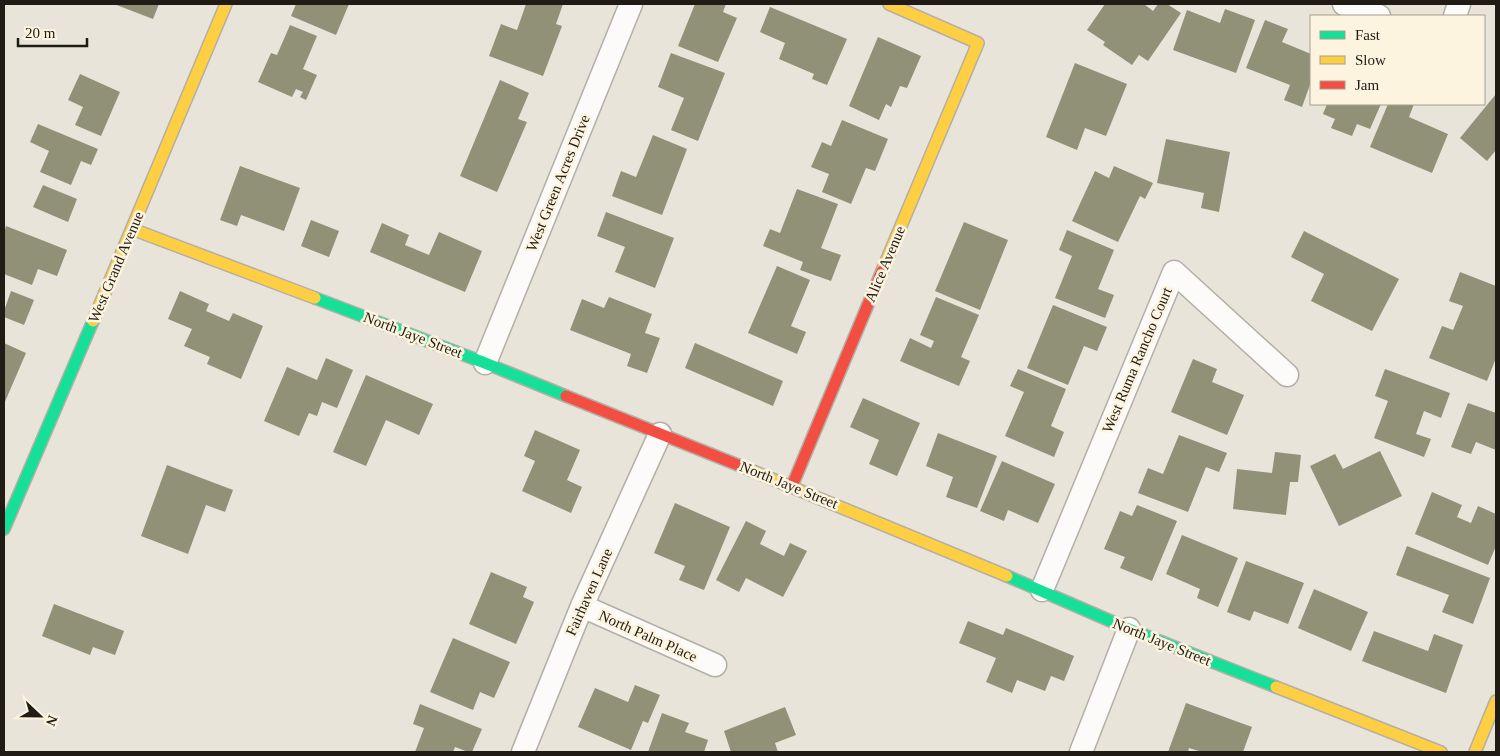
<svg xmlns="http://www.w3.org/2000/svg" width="1500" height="756" viewBox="0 0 1500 756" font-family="'Times New Roman',serif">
<rect width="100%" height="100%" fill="#e9e4d9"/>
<!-- building -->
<path fill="#909176" d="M114 4H159L153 19Z
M296 4H349L336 35 291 16Z
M526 4H563L556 24 562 26 543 76 489 56 501 24 517 30Z
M695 4H726L723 12 737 18 718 62 678 46Z
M1105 4H1144L1153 11 1158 4H1167L1181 13 1148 61 1139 55 1132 65 1103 45 1105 42 1087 30Z
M770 7 847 39 827 85 812 79 814 74 779 59 785 43 760 32Z
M1225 9 1255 20 1236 73 1173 50 1187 10 1220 23Z
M1265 20 1288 29 1282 42 1311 54V82L1302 107 1284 100 1290 85 1246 68Z
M290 25 317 36 303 69 317 75 306 100 300 97 303 92 296 89 292 97 258 82 271 53 277 55Z
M878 37 921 56 907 88 900 86 891 107 886 104 879 120 849 106Z
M671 53 725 73 698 141 671 130 684 98 658 87Z
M1075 63 1127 84 1106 136 1085 128 1077 150 1046 137Z
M80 74 120 92 101 136 75 125 83 107 68 100Z
M500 80 529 93 518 119 527 122 497 192 460 176Z
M1496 94V150L1487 161 1460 138Z
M1327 104H1381L1370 129 1357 124 1352 136 1331 128 1335 119 1323 114Z
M1388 104H1414L1409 117 1448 134 1432 173 1370 147Z
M842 120 888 139 875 171 866 168 851 204 822 192 829 174 811 167 822 142 831 146Z
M38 124 98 149 91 165 81 161 71 185 40 172 49 151 30 142Z
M653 135 687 149 662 215 612 196 621 171 636 177Z
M1166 139 1230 152 1219 212 1201 208 1204 193 1157 183Z
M240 166 300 188 284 231 241 215 237 226 220 220Z
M1114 166 1153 183 1145 199 1140 196 1118 242 1072 221 1095 171 1109 178Z
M43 185 77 199 68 222 33 207Z
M797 189 838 204 821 248 841 255 831 281 800 270 803 262 763 246 770 229 780 233Z
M606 212 674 238 655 288 615 272 625 247 597 236Z
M311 220 339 231 329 257 301 246Z
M964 222 1008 240 980 310 935 291Z
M382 223 409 235 405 245 429 255 439 232 482 251 465 292 370 252Z
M6 226 67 250 57 276 38 269 32 285 4 274V233Z
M1067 230 1114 250 1098 289 1114 295 1105 318 1055 298 1072 256 1059 250Z
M1304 231 1399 279 1372 331 1311 301 1324 274 1291 257Z
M777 266 810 280 791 326 806 332 797 354 748 333Z
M1460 272 1496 286V358L1487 381 1429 358 1442 326 1453 330 1463 306 1449 301Z
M11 291 34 300 24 325 4 317V311Z
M180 291 209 304 206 311 229 321 233 313 263 326 241 379 207 364 210 357 184 346 192 329 168 319Z
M609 297 652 314 645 333 660 338 647 373 627 366 631 354 570 330 582 299 604 308Z
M936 297 979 315 961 357 970 361 959 386 900 361 910 338 931 348 934 341 920 335Z
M1053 305 1107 327 1097 351 1084 346 1068 385 1027 368Z
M4 343 26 353 4 404Z
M695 343 783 381 773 406 685 368Z
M326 358 353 370 337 408 322 402 317 416 309 413 299 436 264 421 287 367 317 380Z
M1193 359 1217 369 1212 382 1244 395 1227 435 1171 412Z
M1018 369 1066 389 1051 426 1064 432 1054 457 1005 436 1024 392 1010 386Z
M1385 369 1450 393 1441 418 1424 411 1416 434 1431 439 1424 457 1374 438 1388 401 1375 396Z
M366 375 433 404 419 435 386 420 366 466 333 452Z
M863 398 920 423 897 476 869 464 879 440 850 427Z
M1468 403 1496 413V450L1476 442 1471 454 1451 447Z
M535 430 580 450 567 480 582 487 571 513 522 491 535 461 524 456Z
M938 433 997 456 977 508 946 497 953 477 926 466Z
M1179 435 1227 453 1219 472 1206 467 1188 512 1138 493 1148 468 1163 474Z
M1380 451 1402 496 1339 526 1310 466 1335 454 1343 469Z
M1275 452 1301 455 1298 482H1290L1286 515 1233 509 1237 469 1272 473Z
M1002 461 1055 484 1038 523 1008 510 1004 521 980 511Z
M167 465 233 490 225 512 206 505 188 554 141 536Z
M1432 492 1462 505 1457 517 1471 523 1478 506 1496 514V546L1488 565 1415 534Z
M675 503 730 527 704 590 679 580 685 566 654 553Z
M1137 505 1177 521 1152 581 1120 568 1125 557 1104 549 1120 511 1132 516Z
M746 521 766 531 760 544 784 556 790 543 807 551 783 597 746 578 739 592 716 580Z
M1182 535 1238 558 1218 607 1197 598 1200 589 1166 574Z
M1407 546 1490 578 1473 624 1442 612 1449 595 1396 575Z
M1246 561 1304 583 1288 624 1254 611 1250 621 1227 612Z
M491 572 527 587 523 597 534 602 516 644 469 624Z
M1314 589 1368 612 1351 651 1298 628Z
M54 604 124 631 115 655 93 647 90 655 42 636Z
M968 621 1003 635 1006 628 1074 656 1064 681 1051 676 1045 691 1017 680 1012 693 986 682 996 658 959 643Z
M1374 631 1428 651 1434 634 1463 645 1446 693 1362 661Z
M453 638 510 662 494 698 480 692 473 710 430 692Z
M635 685 660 695 648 723 643 721 631 750 578 727 595 688 628 702Z
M1186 703 1252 727 1243 752H1202L1189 748 1188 752H1168Z
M420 704 482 729 472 752H468L455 747 453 752H415L424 728 413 724Z
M785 707 796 735 775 743 778 752H731L724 731Z
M662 713 689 723 685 732 708 740 704 752H648Z"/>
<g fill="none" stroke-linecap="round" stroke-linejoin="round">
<!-- street casing -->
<g stroke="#b3afa6" stroke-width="25">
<path id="street" d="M1344 4 1379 16
M1455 16 1459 4
M485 363 631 4
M1042 590 1174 272 1287 375
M582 606 715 665
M523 752 582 606 660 434
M1081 752 1129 629"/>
</g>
<!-- fast casing -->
<g stroke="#b3afa6" stroke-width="14">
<path id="fast" d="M315 298 485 363 566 396
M4 529 93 321
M1007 576 1129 629 1276 687"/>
</g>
<!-- slow casing -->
<g stroke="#b3afa6" stroke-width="14">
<path id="slow" d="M132 229 315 298
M882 271 978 43 889 4
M93 321 226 4
M743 467 1007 576
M1276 687 1441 752
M1475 752 1496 701"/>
</g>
<!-- jam casing -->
<g stroke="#b3afa6" stroke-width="14">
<path id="jam" d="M566 396 743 467
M792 486 882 271"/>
</g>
<!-- street -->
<use href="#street" stroke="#fcfbf9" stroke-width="22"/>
<!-- fast -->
<use href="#fast" stroke="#16e098" stroke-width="11"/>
<!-- slow -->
<use href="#slow" stroke="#ffcf43" stroke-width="11"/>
<!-- jam -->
<use href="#jam" stroke="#f24e42" stroke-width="11"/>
</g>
<g text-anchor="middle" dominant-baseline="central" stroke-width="5" stroke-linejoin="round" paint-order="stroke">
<!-- street labels -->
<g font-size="15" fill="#201c15" stroke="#fdf4df">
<text transform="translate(558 183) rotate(-68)">West Green Acres Drive</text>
<text transform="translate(885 264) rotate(-67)">Alice Avenue</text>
<text transform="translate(116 267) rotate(-67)">West Grand Avenue</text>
<text transform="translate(413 335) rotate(21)">North Jaye Street</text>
<text transform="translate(1137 360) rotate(-67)">West Ruma Rancho Court</text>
<text transform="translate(789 485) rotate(22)">North Jaye Street</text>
<text transform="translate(589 592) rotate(-66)">Fairhaven Lane</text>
<text transform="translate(648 636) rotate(24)">North Palm Place</text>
<text transform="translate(1162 642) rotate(22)">North Jaye Street</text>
</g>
</g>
<!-- border -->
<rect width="1500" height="756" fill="none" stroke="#201c15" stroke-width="10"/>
<!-- legend -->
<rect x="1310" y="15" width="175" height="90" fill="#fdf4df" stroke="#a59e8e"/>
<rect x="1320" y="31" width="25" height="8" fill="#16e098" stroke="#a59e8e"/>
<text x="1355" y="40" font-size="15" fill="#201c15">Fast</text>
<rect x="1320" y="56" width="25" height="8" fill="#ffcf43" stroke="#a59e8e"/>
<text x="1355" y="65" font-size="15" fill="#201c15">Slow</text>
<rect x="1320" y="81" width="25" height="8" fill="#f24e42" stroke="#a59e8e"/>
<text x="1355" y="90" font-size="15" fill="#201c15">Jam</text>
<!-- north arrow -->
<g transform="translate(40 716) rotate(112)" stroke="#fdf4df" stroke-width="4" paint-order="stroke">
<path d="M0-4L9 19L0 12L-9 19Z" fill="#201c15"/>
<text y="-8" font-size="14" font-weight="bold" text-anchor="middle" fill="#201c15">N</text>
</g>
<!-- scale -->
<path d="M18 38v8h69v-8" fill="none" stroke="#201c15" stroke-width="2.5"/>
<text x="25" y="38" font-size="15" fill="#201c15" stroke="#fdf4df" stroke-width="4" paint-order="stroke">20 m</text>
</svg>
